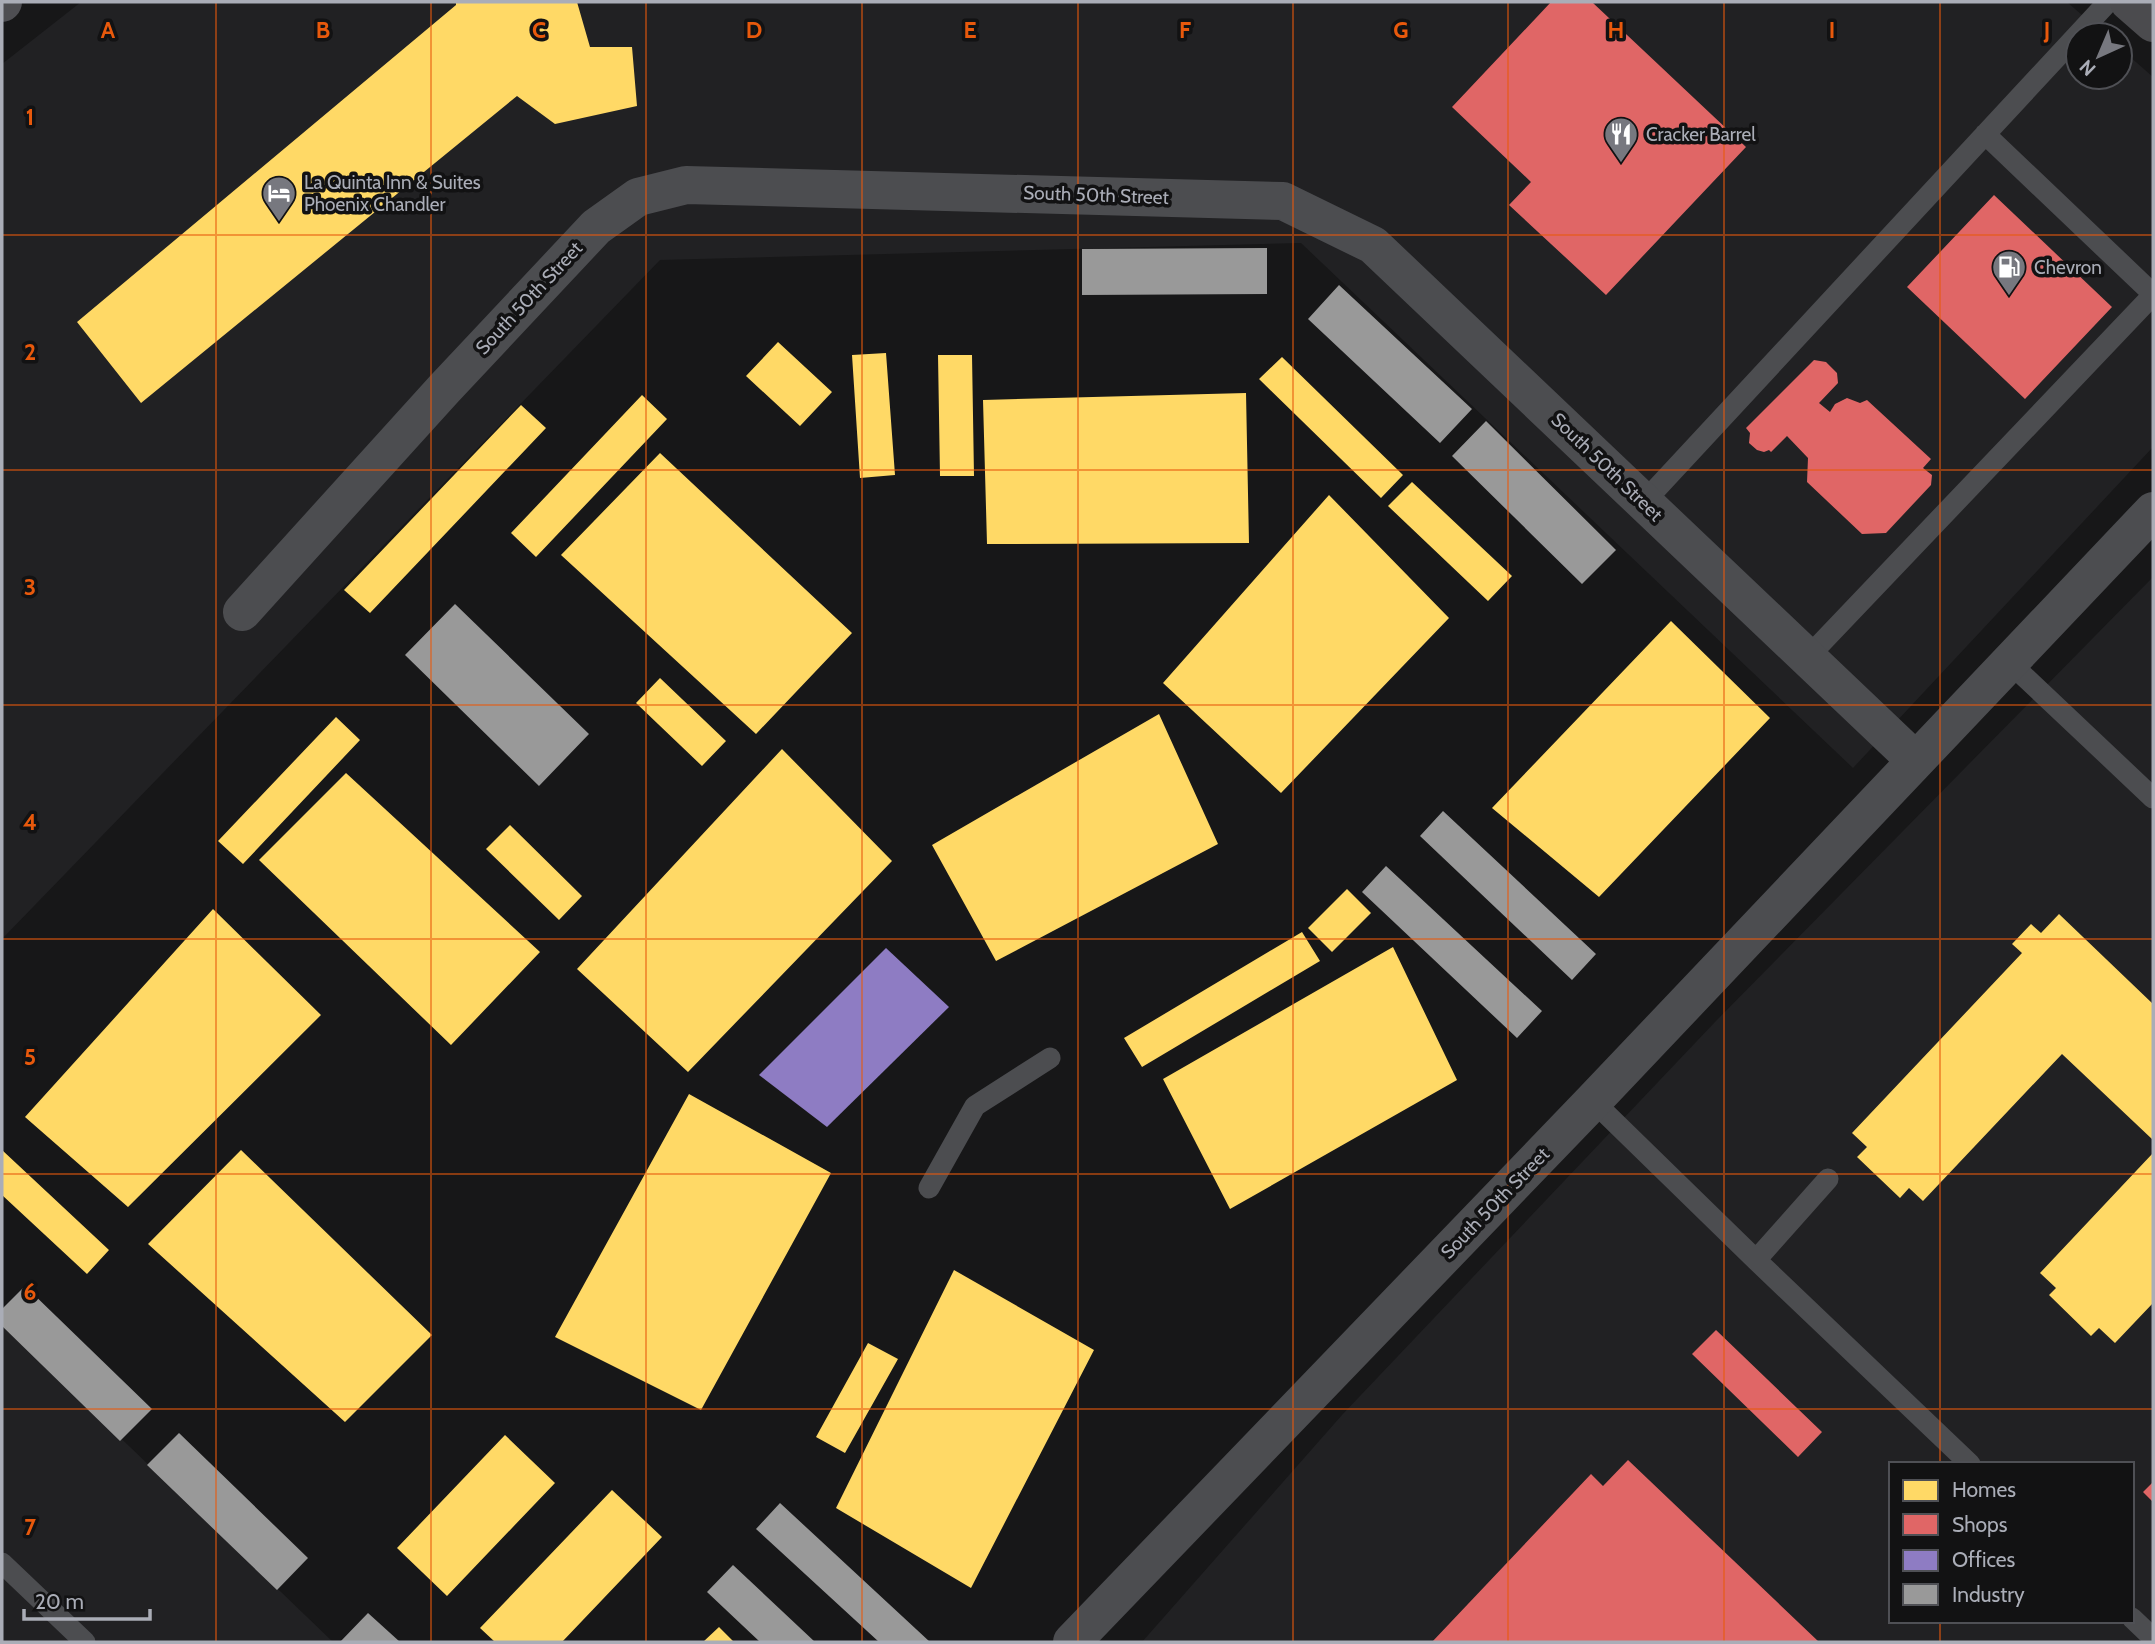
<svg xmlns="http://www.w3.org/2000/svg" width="2155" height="1644" viewBox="0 0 2155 1644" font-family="Cabin,sans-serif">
<rect width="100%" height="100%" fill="#171718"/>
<!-- built -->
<path fill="#212123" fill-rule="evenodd" d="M81 2H2067L2105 35H2078V77H2120V48L2153 77V447L1853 768 1301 243 660 260 2 939V64Z
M2153 577V1642H1142L1342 1415 1715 1022ZM1891 1464H2132V1621H1891Z
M2 1324 333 1642H2Z"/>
<!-- homes -->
<path fill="#ffd966" d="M456 2H577L590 47H632L637 106 555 124 517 96 141 403 77 322 456 5Z
M778 342 832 392 800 426 746 376Z
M886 353 895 475 860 478 852 355Z
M938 355H972L974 476H940Z
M1282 357 1403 475 1381 498 1259 379Z
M1246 393 1249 543 987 544 983 400Z
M642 395 667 419 536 557 511 533Z
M521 405 546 428 370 613 344 590Z
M660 453 852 633 756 734 561 555Z
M1412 482 1512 576 1488 601 1388 506Z
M1329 495 1449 618 1281 793 1163 683Z
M1671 621 1770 718 1599 897 1492 808Z
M660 678 726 741 702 766 636 703Z
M1159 714 1218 844 996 961 932 845Z
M336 717 360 740 243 864 218 841Z
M782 749 892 861 688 1072 577 969Z
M346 773 540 952 451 1045 259 860Z
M510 825 582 896 559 920 486 849Z
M1347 889 1371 913 1332 952 1308 928Z
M213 909 321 1015 128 1207 25 1117Z
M2059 914 2153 1004V1140L2062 1054 1923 1201 1909 1188 1900 1198 1857 1157 1867 1147 1852 1133 2022 953 2012 944 2031 924 2041 933Z
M1302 932 1320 961 1142 1067 1124 1038Z
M1393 947 1457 1080 1230 1209 1163 1079Z
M689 1094 831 1173 701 1410 555 1337Z
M2 1150 109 1250 87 1274 2 1195Z
M241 1150 432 1335 345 1422 148 1244Z
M2153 1153V1303L2115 1343 2099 1328 2091 1336 2049 1295 2056 1288 2040 1273Z
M954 1270 1094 1350 971 1588 836 1508Z
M868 1343 898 1359 845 1453 816 1437Z
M505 1435 555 1483 447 1596 397 1548Z
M612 1490 662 1537 562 1642H495L480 1628Z
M719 1627 734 1642H703Z"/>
<!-- shops -->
<path fill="#e06666" d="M1551 2H1592L1746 147 1606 295 1509 205 1531 182 1452 107Z
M1994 195 2112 307 2025 399 1907 287Z
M1814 360 1826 362 1837 373 1838 383 1819 403 1830 412 1835 404 1847 398 1860 403 1867 400 1931 459 1923 468 1932 475 1931 485 1886 533 1862 534 1807 482 1808 458 1787 436 1771 452 1769 450 1764 452 1757 450 1749 443 1750 433 1746 428Z
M1716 1330 1822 1432 1798 1457 1692 1354Z
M1628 1460 1819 1642H1432L1591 1474 1603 1486Z
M2153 1482V1502L2143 1492Z"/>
<!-- offices -->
<path fill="#8e7cc3" d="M886 948 949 1007 827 1127 759 1075Z"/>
<!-- industry -->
<path fill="#999" d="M1267 248V294L1082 295V249Z
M1339 285 1472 409 1440 443 1308 319Z
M1486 421 1616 550 1582 584 1452 456Z
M455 604 589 734 539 786 405 655Z
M1443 811 1596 954 1572 980 1420 836Z
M1386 866 1542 1011 1517 1038 1362 892Z
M25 1286 152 1409 120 1441 2 1326V1309Z
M179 1433 308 1558 277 1590 147 1465Z
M780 1503 930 1642H879L756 1529Z
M733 1565 815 1642H760L707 1592Z
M368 1613 400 1642H340Z"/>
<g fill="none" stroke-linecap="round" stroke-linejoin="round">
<!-- service -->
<path stroke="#4c4d50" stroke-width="21" d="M1985 134 2153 294
M1644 502 2108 2
M1807 658 2153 295
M2010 663 2153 798
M1593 1101 1756 1260 1970 1464
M929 1188 975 1106 1050 1058
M1756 1260 1828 1179
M2 1563 85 1642
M2132 1618 2153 1638"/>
<!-- minor -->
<path stroke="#4c4d50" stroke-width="38" d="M242 612 444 389 596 227 638 197 686 185 1283 201 1373 245 1915 760
M1072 1642 1593 1101 2153 511"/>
<!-- secondary -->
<path stroke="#4b4b4e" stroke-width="38" d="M2129 2 2153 23"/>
<!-- motorway -->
<path stroke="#4e4e52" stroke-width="38" d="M2 3 3 2"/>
</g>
<!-- grid -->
<path fill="none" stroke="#e8590c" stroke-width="2" stroke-opacity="0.55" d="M216 2V1642M431 2V1642M646 2V1642M862 2V1642M1078 2V1642M1293 2V1642M1508 2V1642M1724 2V1642M1940 2V1464M2 235H2153M2 470H2153M2 705H2153M2 939H2153M2 1174H2153M2 1409H2153M1940 1621V1642"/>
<!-- icons -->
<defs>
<g id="restaurant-pin" transform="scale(1.75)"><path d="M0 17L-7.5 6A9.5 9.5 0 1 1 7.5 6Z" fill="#77787f" stroke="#121213"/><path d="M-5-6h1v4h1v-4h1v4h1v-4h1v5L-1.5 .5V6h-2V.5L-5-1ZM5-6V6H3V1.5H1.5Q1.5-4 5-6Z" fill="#fff"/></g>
<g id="hotel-pin" transform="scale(1.75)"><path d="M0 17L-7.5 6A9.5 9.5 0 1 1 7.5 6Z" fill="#77787f" stroke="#121213"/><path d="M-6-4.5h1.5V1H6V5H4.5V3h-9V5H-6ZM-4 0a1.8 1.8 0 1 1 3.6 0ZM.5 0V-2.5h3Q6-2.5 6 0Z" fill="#fff"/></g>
<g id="fuel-pin" transform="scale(1.75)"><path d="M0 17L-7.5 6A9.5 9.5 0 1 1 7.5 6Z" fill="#77787f" stroke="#121213"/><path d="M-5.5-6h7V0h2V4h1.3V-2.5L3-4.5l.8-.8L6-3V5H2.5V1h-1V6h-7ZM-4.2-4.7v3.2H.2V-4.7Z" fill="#fff"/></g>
</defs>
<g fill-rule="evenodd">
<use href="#restaurant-pin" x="1621" y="134"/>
<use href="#hotel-pin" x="279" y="193"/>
<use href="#fuel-pin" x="2009" y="267"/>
</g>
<g text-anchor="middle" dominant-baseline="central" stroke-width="7" stroke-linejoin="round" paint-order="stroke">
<!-- poi labels -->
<g font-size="19" fill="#aaadb7" stroke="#121213" text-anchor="start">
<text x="1646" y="134">Cracker Barrel</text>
<text x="304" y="182">La Quinta Inn &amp; Suites<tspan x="304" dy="22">Phoenix Chandler</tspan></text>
<text x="2034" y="267">Chevron</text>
</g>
<!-- street labels -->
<g font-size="19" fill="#aaadb7" stroke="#121213">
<text transform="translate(1096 195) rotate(2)">South 50th Street</text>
<text transform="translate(529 298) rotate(-47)">South 50th Street</text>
<text transform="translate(1607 467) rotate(44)">South 50th Street</text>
<text transform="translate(1495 1203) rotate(-46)">South 50th Street</text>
</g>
</g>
<g font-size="23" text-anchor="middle" font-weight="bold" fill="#e8590c" stroke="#121213" stroke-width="7" stroke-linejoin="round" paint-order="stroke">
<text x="108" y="38">A</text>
<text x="323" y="38">B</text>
<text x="539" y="38">C</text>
<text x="754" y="38">D</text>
<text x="970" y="38">E</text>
<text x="1185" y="38">F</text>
<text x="1401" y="38">G</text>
<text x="1616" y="38">H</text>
<text x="1832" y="38">I</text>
<text x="2047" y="38">J</text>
<text x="30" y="125">1</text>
<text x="30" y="360">2</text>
<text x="30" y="595">3</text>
<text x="30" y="830">4</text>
<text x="30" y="1065">5</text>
<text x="30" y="1300">6</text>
<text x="30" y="1535">7</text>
</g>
<!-- border -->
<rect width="2155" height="1644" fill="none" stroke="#aaadb7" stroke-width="7"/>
<!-- legend -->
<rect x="1889" y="1462" width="245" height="161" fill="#121213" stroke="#4f5055" stroke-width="2"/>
<rect x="1903" y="1480" width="35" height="21" fill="#ffd966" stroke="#4f5055" stroke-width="2"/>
<text x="1952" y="1497" font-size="21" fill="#aaadb7">Homes</text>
<rect x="1903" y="1514" width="35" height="21" fill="#e06666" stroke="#4f5055" stroke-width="2"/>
<text x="1952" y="1532" font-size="21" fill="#aaadb7">Shops</text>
<rect x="1903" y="1550" width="35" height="21" fill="#8e7cc3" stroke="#4f5055" stroke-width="2"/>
<text x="1952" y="1567" font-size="21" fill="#aaadb7">Offices</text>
<rect x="1903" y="1584" width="35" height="21" fill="#999999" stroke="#4f5055" stroke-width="2"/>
<text x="1952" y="1602" font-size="21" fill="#aaadb7">Industry</text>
<!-- north arrow -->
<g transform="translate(2099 56) rotate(224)"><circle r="33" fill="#121213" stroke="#4f5055" stroke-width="2"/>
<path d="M0-5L12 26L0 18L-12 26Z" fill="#77787f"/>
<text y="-10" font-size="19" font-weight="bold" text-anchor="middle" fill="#aaadb7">N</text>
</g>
<!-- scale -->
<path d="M24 1609v10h126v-10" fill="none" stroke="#aaadb7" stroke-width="3.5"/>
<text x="35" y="1609" font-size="21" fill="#aaadb7" stroke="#121213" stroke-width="5" paint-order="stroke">20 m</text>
</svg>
